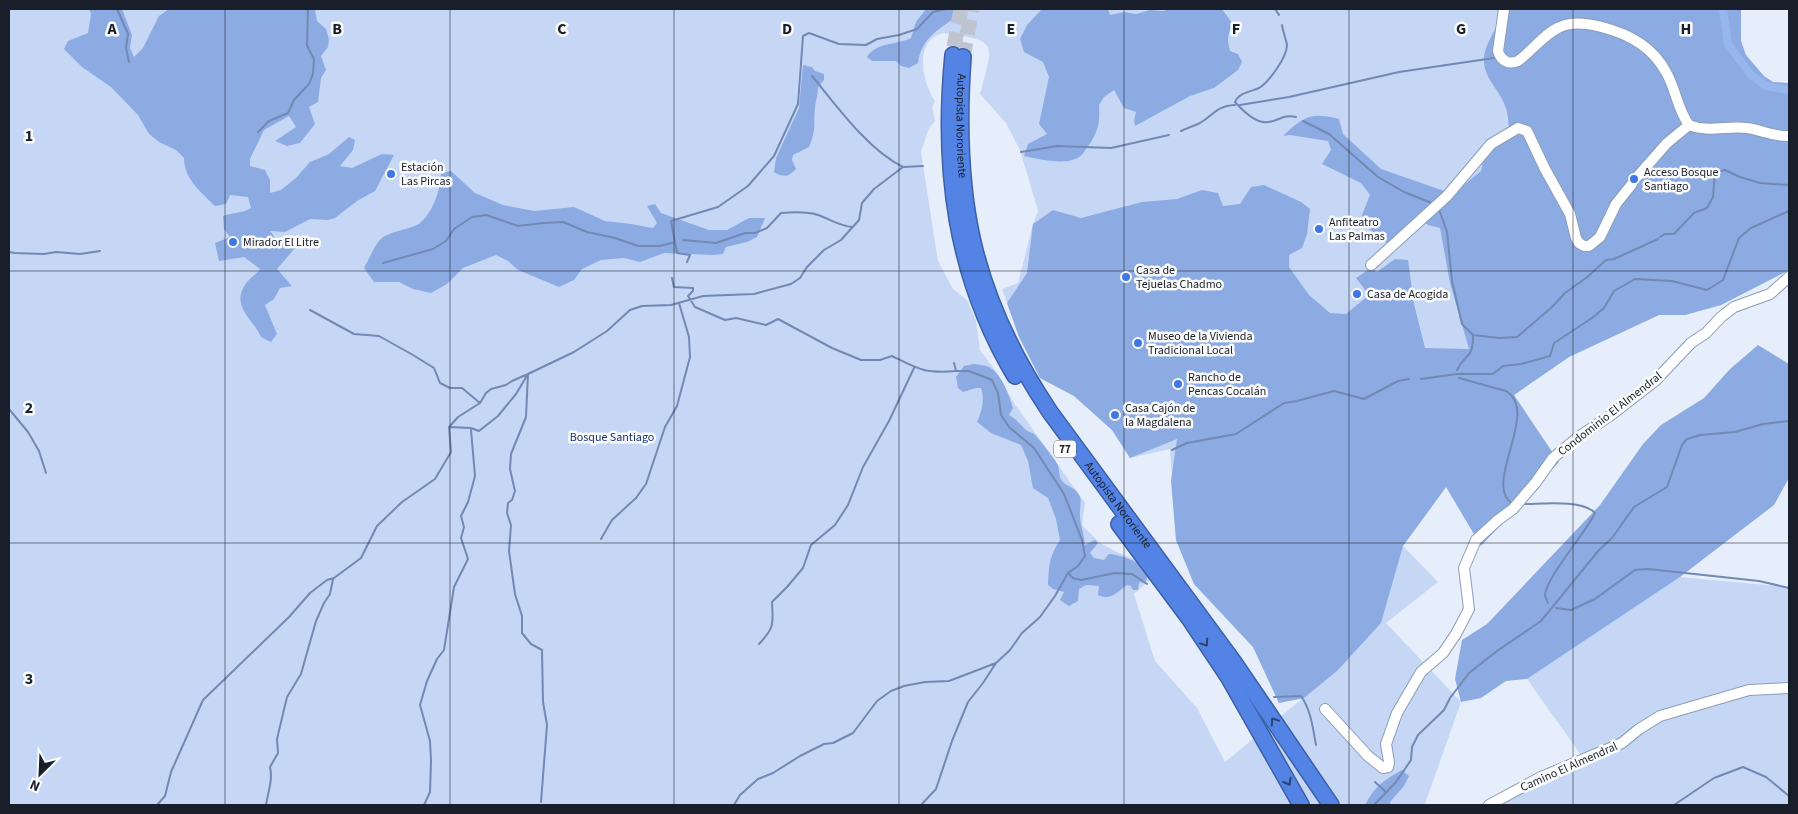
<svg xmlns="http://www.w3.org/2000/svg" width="1798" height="814" viewBox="0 0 1798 814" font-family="'Source Sans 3',sans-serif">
<rect width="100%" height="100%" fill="#e7eefb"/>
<!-- green -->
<path fill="#c6d7f6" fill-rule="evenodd" d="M9 9H1500L1789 270 1721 305 1685 315H1659L1569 357 1514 395 1403 546 1438 582 1386 623 1461 702 1425 804 1428 805H9ZM944 33C1000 41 993 43 980 94L1006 123 1020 150 1038 211 1033 224 1018 283 1002 289 1019 337 1040 378 1074 396 1112 430 1130 458 1170 449 1176 540 1194 584 1253 647 1279 703 1303 698 1225 762 1197 708 1155 661 1134 594 1150 580 1141 562 1117 552 1100 543 1082 525 1085 503 1014 403 995 370 980 350 976 321 967 300 953 289 938 261 921 152 929 128 935 121 932 107 935 101C922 82 913 39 944 33Z
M1680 577 1789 587V805H1497L1586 762 1527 679Z"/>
<!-- forest -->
<path fill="#8dabe3" d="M89 9H122L132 35 130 48 134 57 143 48 159 16 169 9H315L317 21 326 29 329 39 328 47 321 56 326 70 321 78 318 102 309 107 315 124 300 143 287 146 275 141 296 127 289 116 264 130 250 159V166L265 170 270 180V193L281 190 296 178 310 162 329 154 349 137 355 140 353 150 340 166 352 168 382 154 394 155 375 191 357 201 335 218 328 220 310 219 285 232 270 231 277 240 295 248 277 269 292 286 280 288 274 299 265 305 277 334 271 342 261 337C253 318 229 306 247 282 251 277 256 275 260 269L244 257 219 261 215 243 230 237 224 229 223 216C234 212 241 214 251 208L248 197 230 195 226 204 215 206C201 192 184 179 184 158L176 150 159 142 149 134 138 115 111 87 82 67 64 49 68 41 88 33 91 14Z
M926 9H966C946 27 922 33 918 63L909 68 901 66 896 61H872L867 57C876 42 897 45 911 38L916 22Z
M1042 9H1108L1110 15 1124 12 1136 14 1150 10 1163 11 1170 9H1222L1233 24C1227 34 1227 40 1230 51L1238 54 1242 62 1238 70 1214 88 1190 96 1135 126 1134 121 1136 112 1124 108 1114 90 1104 97 1099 105C1100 119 1099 130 1091 142 1087 147 1084 154 1079 157 1066 166 1038 159 1024 156L1028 144 1047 134 1039 124 1049 77 1043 62 1024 52 1020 39 1027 25Z
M1508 9H1741V41L1746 55 1764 76 1773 82 1789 83V270L1721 305 1685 315H1659L1569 357 1514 395 1559 462 1481 546 1446 487 1403 546 1381 623 1338 670 1304 698 1279 703 1253 647 1194 584 1176 540 1171 481 1177 439 1130 458 1112 430 1074 396 1040 378 1019 337 1007 303 1027 273 1033 224 1053 210 1081 218 1142 202 1177 199 1202 190 1218 193 1223 206 1240 204 1251 187 1264 185 1301 202 1310 209 1307 234 1302 248 1289 255V267L1309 295 1330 313 1346 314 1369 295 1356 278 1371 268 1377 272 1395 259 1408 260 1414 304 1425 348 1469 349 1450 283 1440 228 1428 225 1416 217 1387 243 1365 226 1362 215 1370 195 1361 183 1322 164 1331 150 1328 141 1290 135 1283 136C1304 116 1311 112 1339 119L1343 134 1381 169 1453 194 1481 171 1484 157 1497 144 1508 137C1509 125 1509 114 1504 103 1498 89 1484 77 1484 61 1483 46 1500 21 1508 9Z
M803 65 812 67 815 71 824 74V80L818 87C818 94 816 100 815 107 813 125 817 128 809 147L793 155 792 160 796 169C788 177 784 178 774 172L776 158 799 108Z
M451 171 475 193 503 205 534 211 574 207 605 221 631 224 653 228 657 223 647 206 655 204 661 213 709 230H727L749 218H765L757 237 747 242 726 247 723 254 713 255 664 253 640 262 624 258 601 260 582 269 574 280 559 287 518 270 508 261 496 255 463 268 447 284 431 293 413 289 399 282H374L364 268C368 261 375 245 379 241 388 230 413 230 421 222 433 212 441 188 441 173Z
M1758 345 1789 364V478L1774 505 1680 577 1527 679 1506 681 1481 698 1461 702 1455 679 1462 640 1487 624 1600 505 1643 444 1661 425 1704 398 1730 369Z
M974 364C979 365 985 365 989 367 1002 374 1009 395 1013 408L1009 415C1016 419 1019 423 1024 428 1026 431 1031 432 1034 434 1039 439 1055 459 1058 465 1060 471 1058 478 1064 483 1069 487 1076 488 1079 495 1082 500 1080 505 1080 510 1079 522 1084 533 1085 545L1095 540 1098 543 1090 553 1094 558 1104 560 1109 554C1118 554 1142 562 1147 571 1149 575 1147 579 1145 583L1139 582 1138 590H1133L1131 586 1127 585C1117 592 1111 601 1098 595L1099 586 1086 585 1079 589 1078 601 1069 606 1060 600 1064 592 1053 589 1048 585C1049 565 1049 557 1060 540L1056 519 1048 498 1033 488 1028 461 1021 445 991 433 977 422C982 411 985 400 981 388H976L963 392 958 388 956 377 964 366Z
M1402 770 1409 776 1404 786 1390 802V805H1365C1373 788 1385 779 1402 770Z"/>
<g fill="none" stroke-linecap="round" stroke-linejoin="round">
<!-- stream -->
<path stroke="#7189b3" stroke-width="2" d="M117 9 128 34 126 48 129 62
M1275 9 1279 15
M1282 25C1283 32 1286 39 1287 45 1287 57 1269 82 1259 88 1251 92 1239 92 1235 102 1243 111 1256 124 1268 122 1279 121 1283 114 1296 117
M812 76C837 106 868 150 903 167
M1240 105 1289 97 1399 72 1494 58
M1303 121 1329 134 1378 177 1404 192 1432 203
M1181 131C1187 128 1194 126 1200 123 1214 115 1216 106 1235 105
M258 132 269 121 288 113 294 100 309 84 313 74 314 59 307 46 308 9
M1021 152 1057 146 1111 148 1169 135
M1440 212 1447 232 1452 281 1462 324 1473 335 1499 338 1517 337 1551 308 1565 293 1586 278 1606 260 1614 259 1658 239
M1660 237 1665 234H1674L1694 213 1707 208 1713 197 1715 173 1725 170 1740 177 1760 183 1789 185
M683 240 716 243 745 233H755L767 228 781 213C793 212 807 211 818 215 830 219 839 226 853 227
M9 252 15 253 44 254 56 252 80 254 100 251
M687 262 690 255 677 253 671 221 718 207 748 186 774 156 798 104 803 36 809 33 839 44 866 45 877 39 899 35 917 29 933 12 946 9
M383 263 433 249 446 241 454 229 472 217 486 215 518 226 543 223 563 222 587 232 615 238 638 246H659L672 243
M672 278 674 287 693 288V291L688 296 695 307 725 320 736 318 766 325 778 319 832 348 861 360H880L892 356C918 369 925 374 956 371L954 363
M310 310 354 334 379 336 413 355 434 368 440 383 450 388H462L480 403
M1457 370C1466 351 1473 361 1473 335
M956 371H969L992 380 998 393 1001 415 1009 427 1034 448 1064 494 1082 540 1085 556 1078 566 1068 573
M1459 378 1506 391C1541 411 1481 486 1513 504
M1421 379 1457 374H1493L1503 366 1521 364 1550 356 1554 343 1592 318 1604 308 1614 291 1635 279 1672 281 1707 290 1723 280 1739 238 1751 228 1789 211
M9 409 28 432 39 451 46 473
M450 426 458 417 480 403 486 393 491 389 506 385 512 381 528 374 526 417 511 454 510 469 515 491 512 500 508 503 507 513 511 525 509 551 515 594 522 616V633L531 644 542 650 543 702 547 725 541 802
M1172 450 1187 443 1236 434 1284 403 1297 401 1334 391 1364 399 1398 381 1409 379
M1523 504C1541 504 1582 499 1595 513 1587 531 1544 580 1545 596 1546 598 1547 600 1548 603
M601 539 612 520 636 498 646 484 665 427 677 406 690 357 689 337 679 303
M1068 573 1073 578 1081 580 1115 573 1132 574 1147 584
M1556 608 1571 610 1595 599 1635 570 1648 569 1759 581 1789 588
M759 644C775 627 773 624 772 602L787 587 803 568 811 545 835 525 848 505 863 467 889 421 914 368
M1274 697 1301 696C1311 710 1313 729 1316 745
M1375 782 1386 792
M157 805 165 796 171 772 203 700 289 617 310 593 327 580 334 578 361 558 377 526 402 502 435 479 451 452 449 427 471 428 479 431 498 416 516 394 528 374 574 352 607 331 630 310 642 306 671 305 703 296 754 294 791 284 800 278 807 267 824 250 841 240 859 220 862 203 874 189 903 167 923 166
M266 805C268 792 273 780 270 767L278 753 277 739 287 697 301 674 316 621 324 603 330 594 333 579
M424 805 430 792 431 761 430 741 420 705 427 681 437 659 444 650 454 587 468 559 461 538 464 527 461 516 468 502 475 476 471 430
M734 805 740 795 758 779 773 773 800 756 824 744 833 743 853 733 877 701 891 691 904 686 925 682 949 681 996 663
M921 805 936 789 952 741 968 702 983 683 996 663 1010 650 1022 633 1040 617 1055 596 1068 573
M1374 805 1396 782 1411 760 1412 747 1418 735 1444 710 1450 698 1469 673 1497 651 1541 621 1599 550 1612 538 1634 507 1667 487 1682 445 1687 439 1700 435 1735 432 1763 424 1789 421
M1674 805 1714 778 1743 767 1766 777 1789 796"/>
<!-- canal -->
<path stroke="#97b6ee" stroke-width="8" d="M1723 9 1728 44 1750 74 1766 86 1789 90"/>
<!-- highway-tunnel -->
<path stroke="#bec5d1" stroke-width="15" stroke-dasharray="15 8" stroke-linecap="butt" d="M954 47 961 9
M963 57 972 9"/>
<!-- minor casing -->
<g stroke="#8c9cb9" stroke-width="12">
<path id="minor" d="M1504 9 1498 51C1501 61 1509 65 1518 61 1532 51 1545 33 1560 27 1581 17 1622 31 1641 44 1651 51 1660 61 1666 72 1676 89 1677 109 1689 125 1708 133 1728 125 1747 128 1762 130 1774 137 1789 136
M1638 176 1667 143 1689 125
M1371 265 1447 196 1491 144 1518 128 1527 131 1545 169 1570 214 1576 238 1579 243 1584 246H1589L1600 237 1616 204 1632 184
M1325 709 1368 756 1383 768 1388 767 1389 762 1386 744 1397 713 1421 672 1443 653 1456 634 1469 609 1464 568 1476 540 1498 520 1513 509 1536 482 1553 458 1577 438 1611 415 1655 381 1691 343 1706 333 1721 317 1734 307 1770 294 1789 277
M1489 805 1541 777 1622 743 1639 729 1660 716 1749 690 1789 688"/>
</g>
<!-- highway casing -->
<g stroke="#3e60a4" stroke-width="18">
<g id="highway">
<path d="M953 55C942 168 955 276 1015 376"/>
<path id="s1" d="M963 57C953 197 971 294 1050 412L1233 661 1331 805"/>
<path d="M1119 524 1189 618 1229 678 1301 805"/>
</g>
</g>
<!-- minor -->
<use href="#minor" stroke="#fff" stroke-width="10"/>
<!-- highway -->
<use href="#highway" stroke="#5283e5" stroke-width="15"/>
</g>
<!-- one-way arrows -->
<defs><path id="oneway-chevron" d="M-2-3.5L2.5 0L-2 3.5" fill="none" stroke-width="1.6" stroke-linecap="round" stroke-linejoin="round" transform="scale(1.25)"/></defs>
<g stroke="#2d426b">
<use href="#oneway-chevron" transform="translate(1205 643) rotate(56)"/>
<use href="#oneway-chevron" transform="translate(1274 721) rotate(-124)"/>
<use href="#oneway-chevron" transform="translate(1288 782) rotate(61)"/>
</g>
<!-- grid -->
<path fill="none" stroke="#191f2a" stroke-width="1" stroke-opacity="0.55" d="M225 9V805M450 9V805M674 9V805M899 9V805M1124 9V805M1349 9V805M1573 9V805M9 271H1789M9 543H1789"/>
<!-- markers -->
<g fill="#4077e7" stroke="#fbfbfb" stroke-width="2">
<circle cx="391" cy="174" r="5"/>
<circle cx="1634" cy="179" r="5"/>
<circle cx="1319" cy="229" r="5"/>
<circle cx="233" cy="242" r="5"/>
<circle cx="1126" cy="277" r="5"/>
<circle cx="1357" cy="294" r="5"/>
<circle cx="1138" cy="343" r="5"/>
<circle cx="1178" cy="384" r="5"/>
<circle cx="1115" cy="415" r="5"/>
</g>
<g text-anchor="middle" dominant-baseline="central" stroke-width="5" stroke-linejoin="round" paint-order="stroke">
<!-- shield labels -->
<rect fill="#fbfbfb" stroke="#5d6169" stroke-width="1" x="1054" y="440.5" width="22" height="17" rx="4"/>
<g font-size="11" font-weight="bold" fill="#191f2a">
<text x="1065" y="449">77</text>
</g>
<!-- street labels -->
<g font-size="12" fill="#191f2a" stroke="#fbfbfb">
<text stroke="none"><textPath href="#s1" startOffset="69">Autopista Nororiente</textPath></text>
<text transform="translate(1610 414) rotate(-38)">Condominio El Almendral</text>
<text stroke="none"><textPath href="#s1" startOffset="489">Autopista Nororiente</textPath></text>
<text transform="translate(1569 767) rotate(-24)">Camino El Almendral</text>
</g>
<!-- poi labels -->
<g font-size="12" fill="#191f2a" stroke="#fbfbfb" text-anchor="start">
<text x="401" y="167">Estación<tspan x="401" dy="14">Las Pircas</tspan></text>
<text x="1644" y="172">Acceso Bosque<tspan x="1644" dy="14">Santiago</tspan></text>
<text x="1329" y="222">Anfiteatro<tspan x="1329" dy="14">Las Palmas</tspan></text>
<text x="243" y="242">Mirador El Litre</text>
<text x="1136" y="270">Casa de<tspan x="1136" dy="14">Tejuelas Chadmo</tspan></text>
<text x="1367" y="294">Casa de Acogida</text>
<text x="1148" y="336">Museo de la Vivienda<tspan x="1148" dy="14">Tradicional Local</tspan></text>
<text x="1188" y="377">Rancho de<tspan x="1188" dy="14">Pencas Cocalán</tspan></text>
<text x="1125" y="408">Casa Cajón de<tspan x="1125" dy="14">la Magdalena</tspan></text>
</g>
<!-- park labels -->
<g font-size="12" fill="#143475" stroke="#fbfbfb">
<text x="612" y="437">Bosque Santiago</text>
</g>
</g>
<g font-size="16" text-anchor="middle" font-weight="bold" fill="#191f2a" stroke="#fbfbfb" stroke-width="5" stroke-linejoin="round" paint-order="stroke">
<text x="112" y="34">A</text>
<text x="337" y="34">B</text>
<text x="562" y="34">C</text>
<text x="787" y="34">D</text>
<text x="1011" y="34">E</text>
<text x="1236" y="34">F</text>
<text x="1461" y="34">G</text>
<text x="1686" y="34">H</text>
<text x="29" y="141">1</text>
<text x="29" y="413">2</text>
<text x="29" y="684">3</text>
</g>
<!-- border -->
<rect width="1798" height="814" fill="none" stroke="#191f2a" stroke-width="20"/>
<!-- north arrow -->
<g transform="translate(40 774) rotate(204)" stroke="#fbfbfb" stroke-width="4" paint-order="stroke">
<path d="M0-4L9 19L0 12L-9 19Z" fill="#191f2a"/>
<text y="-8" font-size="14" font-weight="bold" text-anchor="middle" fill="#191f2a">N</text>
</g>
</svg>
